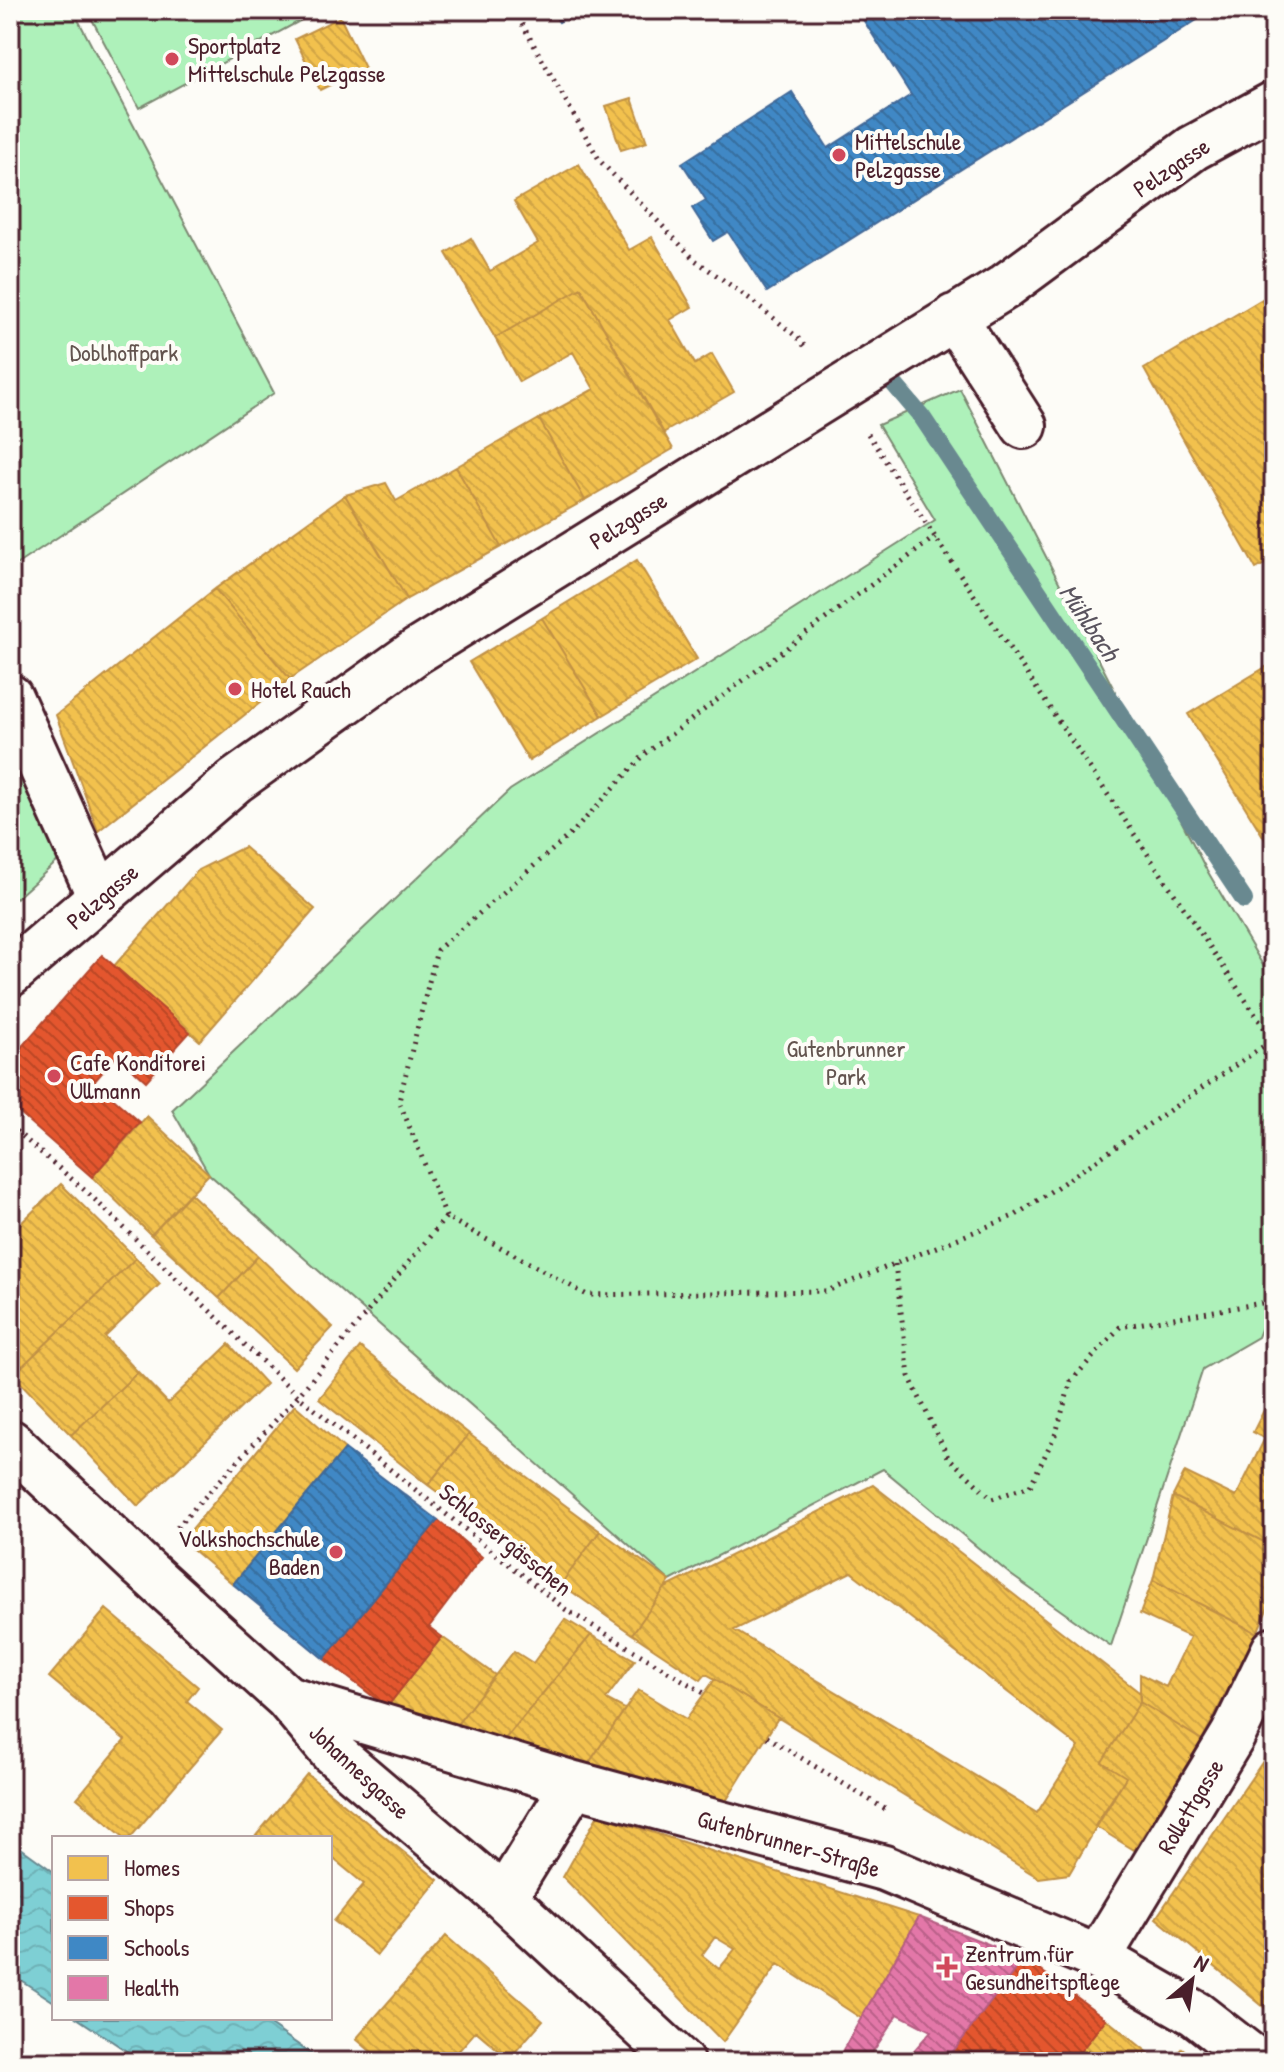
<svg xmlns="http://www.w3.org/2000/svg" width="1284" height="2072" viewBox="0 0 1284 2072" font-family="'Patrick Hand',sans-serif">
<defs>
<pattern id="water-waves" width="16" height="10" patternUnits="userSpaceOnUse" patternTransform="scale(2)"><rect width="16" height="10" fill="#7ecfd4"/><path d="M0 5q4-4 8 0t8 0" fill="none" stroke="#6eb1b6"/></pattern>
<pattern id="homes-back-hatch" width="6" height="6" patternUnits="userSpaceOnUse" patternTransform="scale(2)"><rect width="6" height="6" fill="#f2c14e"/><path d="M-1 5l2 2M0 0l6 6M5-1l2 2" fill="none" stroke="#d1a544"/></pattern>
<pattern id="shops-back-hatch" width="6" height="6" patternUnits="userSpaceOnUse" patternTransform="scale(2)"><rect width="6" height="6" fill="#e4572e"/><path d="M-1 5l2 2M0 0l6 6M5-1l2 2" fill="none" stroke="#bb4727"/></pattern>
<pattern id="schools-back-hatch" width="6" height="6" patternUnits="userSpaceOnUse" patternTransform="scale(2)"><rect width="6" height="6" fill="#3f88c5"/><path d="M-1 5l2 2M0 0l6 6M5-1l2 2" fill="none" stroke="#376fa0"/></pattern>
<pattern id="health-back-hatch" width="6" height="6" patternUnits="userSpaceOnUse" patternTransform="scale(2)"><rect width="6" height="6" fill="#e377a8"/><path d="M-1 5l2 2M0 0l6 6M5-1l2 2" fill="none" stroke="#ba6189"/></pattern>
</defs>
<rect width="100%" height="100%" fill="#fdfcf7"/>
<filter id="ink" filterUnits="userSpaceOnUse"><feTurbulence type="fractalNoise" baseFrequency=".0125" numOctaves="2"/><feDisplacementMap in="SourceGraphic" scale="16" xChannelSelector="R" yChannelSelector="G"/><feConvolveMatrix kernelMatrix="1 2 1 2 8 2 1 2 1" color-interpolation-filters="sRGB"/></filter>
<g filter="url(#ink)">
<!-- park -->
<path fill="#aef1ba" stroke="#7c8872" stroke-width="2" d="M10 10H73L274 393 10 569Z
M87 10H320L139 108Z
M960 389 1205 867 1274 984V1296L1258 1337 1203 1369 1111 1646 1011 1575 883 1469 670 1581 209 1174 172 1110 510 790 935 520 878 425Z
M10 750 59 860 10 904Z"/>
<!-- water -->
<path fill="url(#water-waves)" stroke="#698990" stroke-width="2" d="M10 1840 54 1872V2002L10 1973Z
M77 2018H260L323 2062H143Z"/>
<!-- homes -->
<path fill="url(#homes-back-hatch)" stroke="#c09044" stroke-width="2" fill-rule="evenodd" d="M340 17 365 68 320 90 295 39Z
M632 98 647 142 621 150 606 106Z
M579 164 629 250 652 237 692 307 670 320 695 364 712 354 734 392 663 433 581 288 495 338 446 253 471 238 490 271 538 243 514 201Z
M581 288 673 449 585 500 539 419 594 389 573 352 519 382 495 338Z
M1274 292V559L1256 569 1144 369Z
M539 419 585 500 501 547 456 467Z
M456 467 501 547 407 599 345 495 386 483 396 501Z
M345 495 407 599 290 679 215 589Z
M637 560 697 659 602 716 542 618Z
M215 589 290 679 98 831 56 715Z
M542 618 602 716 529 761 469 662Z
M1274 662V854L1188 714Z
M244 847 315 909 200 1041 114 966 198 870Z
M147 1116 209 1174 151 1235 92 1177Z
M61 1184 136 1258 13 1375 10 1371V1234Z
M190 1193 258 1256 219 1298 151 1235Z
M258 1256 333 1327 294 1368 219 1298Z
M136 1258 160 1284 105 1337 138 1372 71 1435 13 1375Z
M229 1344 266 1384 138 1506 71 1435 138 1372 168 1403Z
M360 1347 469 1434 428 1485 319 1399Z
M1274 1390V1443L1253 1432Z
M295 1405 345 1449 233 1584 182 1541Z
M469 1434 600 1531 561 1584 428 1485Z
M1265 1438 1274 1443V1547L1173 1496 1185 1472 1236 1497Z
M873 1485 1139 1692 1140 1702 1102 1762 1126 1777 1069 1874 1039 1878 715 1679 706 1674 701 1680 632 1634 665 1588ZM851 1572 1079 1747 1037 1813 734 1630Z
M1173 1496 1274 1547V1593L1257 1633 1153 1580Z
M600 1531 670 1581 632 1634 561 1584Z
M1153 1580 1257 1633 1202 1740 1140 1702V1674L1166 1687 1190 1637 1140 1614Z
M106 1609 198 1687 187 1701 222 1730 130 1838H125L77 1798 125 1740 49 1677Z
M565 1619 591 1635 505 1739 455 1727 514 1651 533 1663Z
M591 1635 635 1660 606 1699 625 1709 589 1763 505 1739Z
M442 1637 495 1675 455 1727 387 1707Z
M715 1679 778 1718 726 1801 589 1763 638 1690 686 1719Z
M1140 1702 1202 1740 1134 1850 1095 1826 1126 1777 1102 1762Z
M1274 1745V2008L1271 2013 1156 1918Z
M307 1774 438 1880 377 1955 334 1921 364 1884 330 1856V1838H254Z
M598 1815 919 1917 861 2018 778 1964 723 2042 563 1877ZM715 1937 735 1949 719 1969 702 1955Z
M446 1936 543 2020 509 2059 476 2031 449 2062H383L356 2039Z
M1106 2019 1150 2054 1145 2062H1072Z
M1182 2048 1198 2062H1170Z"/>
<!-- shops -->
<path fill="url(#shops-back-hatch)" stroke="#b6462d" stroke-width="2" d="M102 955 190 1032 146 1081 117 1055 94 1082 140 1122 92 1177 10 1105V1060Z
M438 1520 482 1557 429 1627 442 1637 387 1707 324 1659Z
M1024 1958 1106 2019 1072 2062H945Z"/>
<!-- schools -->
<path fill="url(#schools-back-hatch)" stroke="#426897" stroke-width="2" d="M551 10H577L559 22Z
M857 10H1191L1197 20 767 292 728 232 713 241 692 208 706 200 682 163 792 92 828 148 911 95Z
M345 1449 438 1520 324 1659 233 1584Z"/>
<!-- health -->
<path fill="url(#health-back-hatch)" stroke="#b55d82" stroke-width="2" d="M919 1917 1024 1958 945 2062H904L931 2031 898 2014 866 2062H836Z"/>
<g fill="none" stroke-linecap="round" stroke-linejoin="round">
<!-- stream -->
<path stroke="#698990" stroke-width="18" d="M888 377 922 417 1244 900"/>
<!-- minor casing -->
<g stroke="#4a1f2b" stroke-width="50">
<path id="minor" d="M954 317 1024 426
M10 697 100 897
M10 974 235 781 417 651 1003 288 1193 148 1274 104
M10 1442 142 1567 287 1698 332 1752 504 1898 681 2062
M287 1698 574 1784 884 1868 1098 1958 1196 2014 1258 2062
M504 1898 574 1784
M1098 1958 1233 1735 1274 1650"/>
</g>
<!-- path -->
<path stroke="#4a1f2b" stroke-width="5" stroke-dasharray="2 6" stroke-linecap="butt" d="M514 10 600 161 695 260 750 299 797 337 806 348
M868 434 935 537 1273 1041
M10 1126 89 1194 298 1396 565 1609 704 1693
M446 1217 399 1101 437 950 574 831 645 754 935 537
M895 1264 909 1376 948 1457 992 1499 1030 1486 1056 1433 1071 1381 1120 1327 1274 1301
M177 1527 298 1396 446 1217 587 1295 827 1291 1016 1215 1271 1041
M767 1737 888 1811V1812"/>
<!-- minor -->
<use href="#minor" stroke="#fdfcf7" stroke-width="44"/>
</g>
</g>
<!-- markers -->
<g fill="#d1495b" stroke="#fdfcf7" stroke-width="3">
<circle cx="172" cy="59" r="8"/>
<circle cx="839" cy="155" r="8"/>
<circle cx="235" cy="689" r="8"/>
<circle cx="54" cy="1076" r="8"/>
<circle cx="336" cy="1552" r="8"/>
<path d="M943 1955h8v8h8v8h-8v8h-8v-8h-8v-8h8z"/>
</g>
<g text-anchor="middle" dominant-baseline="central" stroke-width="8" stroke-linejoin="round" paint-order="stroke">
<!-- poi labels -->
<g font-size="24" fill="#4a1f2b" stroke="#fdfcf7" text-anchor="start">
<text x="188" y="45">Sportplatz<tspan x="188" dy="28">Mittelschule Pelzgasse</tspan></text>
<text x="855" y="141">Mittelschule<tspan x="855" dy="28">Pelzgasse</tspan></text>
<text x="251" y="689">Hotel Rauch</text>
<text x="70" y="1062">Cafe Konditorei<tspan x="70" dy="28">Ullmann</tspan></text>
<text x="320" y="1538" text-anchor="end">Volkshochschule<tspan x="320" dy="28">Baden</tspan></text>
<text x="965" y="1953">Zentrum für<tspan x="965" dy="28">Gesundheitspflege</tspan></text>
</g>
<!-- street labels -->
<g font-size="24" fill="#4a1f2b" stroke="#fdfcf7">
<text transform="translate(1171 167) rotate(-34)">Pelzgasse</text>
<text transform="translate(628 520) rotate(-32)">Pelzgasse</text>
<text transform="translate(102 896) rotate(-41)">Pelzgasse</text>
<text transform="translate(506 1539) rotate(39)">Schlossergässchen</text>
<text transform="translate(360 1771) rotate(43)">Johannesgasse</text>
<text transform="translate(1190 1806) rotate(-59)">Rollettgasse</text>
<text transform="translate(789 1843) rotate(16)">Gutenbrunner-Straße</text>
</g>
<!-- park labels -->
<g font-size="24" fill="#63544f" stroke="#fdfcf7">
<text x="124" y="352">Doblhoffpark</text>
<text x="846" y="1048">Gutenbrunner<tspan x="846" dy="28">Park</tspan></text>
</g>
<!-- water labels -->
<g font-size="26" font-style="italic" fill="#5a545e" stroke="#fdfcf7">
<text transform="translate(1090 622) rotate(56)">Mühlbach</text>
</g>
</g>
<!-- margin -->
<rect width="1284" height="2072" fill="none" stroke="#fdfcf7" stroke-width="40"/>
<rect x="20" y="20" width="1244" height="2032" fill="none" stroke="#4a1f2b" stroke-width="3" filter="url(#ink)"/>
<!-- legend -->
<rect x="52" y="1836" width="280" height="184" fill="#fdfcf7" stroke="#b5a4a5" stroke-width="2"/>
<rect x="68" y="1856" width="40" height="24" fill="#f2c14e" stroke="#b5a4a5" stroke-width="2"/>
<text x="124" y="1876" font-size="24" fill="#4a1f2b">Homes</text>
<rect x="68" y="1896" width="40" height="24" fill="#e4572e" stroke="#b5a4a5" stroke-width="2"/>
<text x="124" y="1916" font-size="24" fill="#4a1f2b">Shops</text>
<rect x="68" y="1936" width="40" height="24" fill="#3f88c5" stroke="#b5a4a5" stroke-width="2"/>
<text x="124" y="1956" font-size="24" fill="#4a1f2b">Schools</text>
<rect x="68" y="1976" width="40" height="24" fill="#e377a8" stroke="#b5a4a5" stroke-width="2"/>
<text x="124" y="1996" font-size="24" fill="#4a1f2b">Health</text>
<!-- north arrow -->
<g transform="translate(1192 1980) rotate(29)" stroke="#fdfcf7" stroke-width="6" paint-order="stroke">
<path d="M0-6L14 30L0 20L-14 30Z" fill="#4a1f2b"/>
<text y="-12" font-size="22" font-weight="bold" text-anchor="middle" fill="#4a1f2b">N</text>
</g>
</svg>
